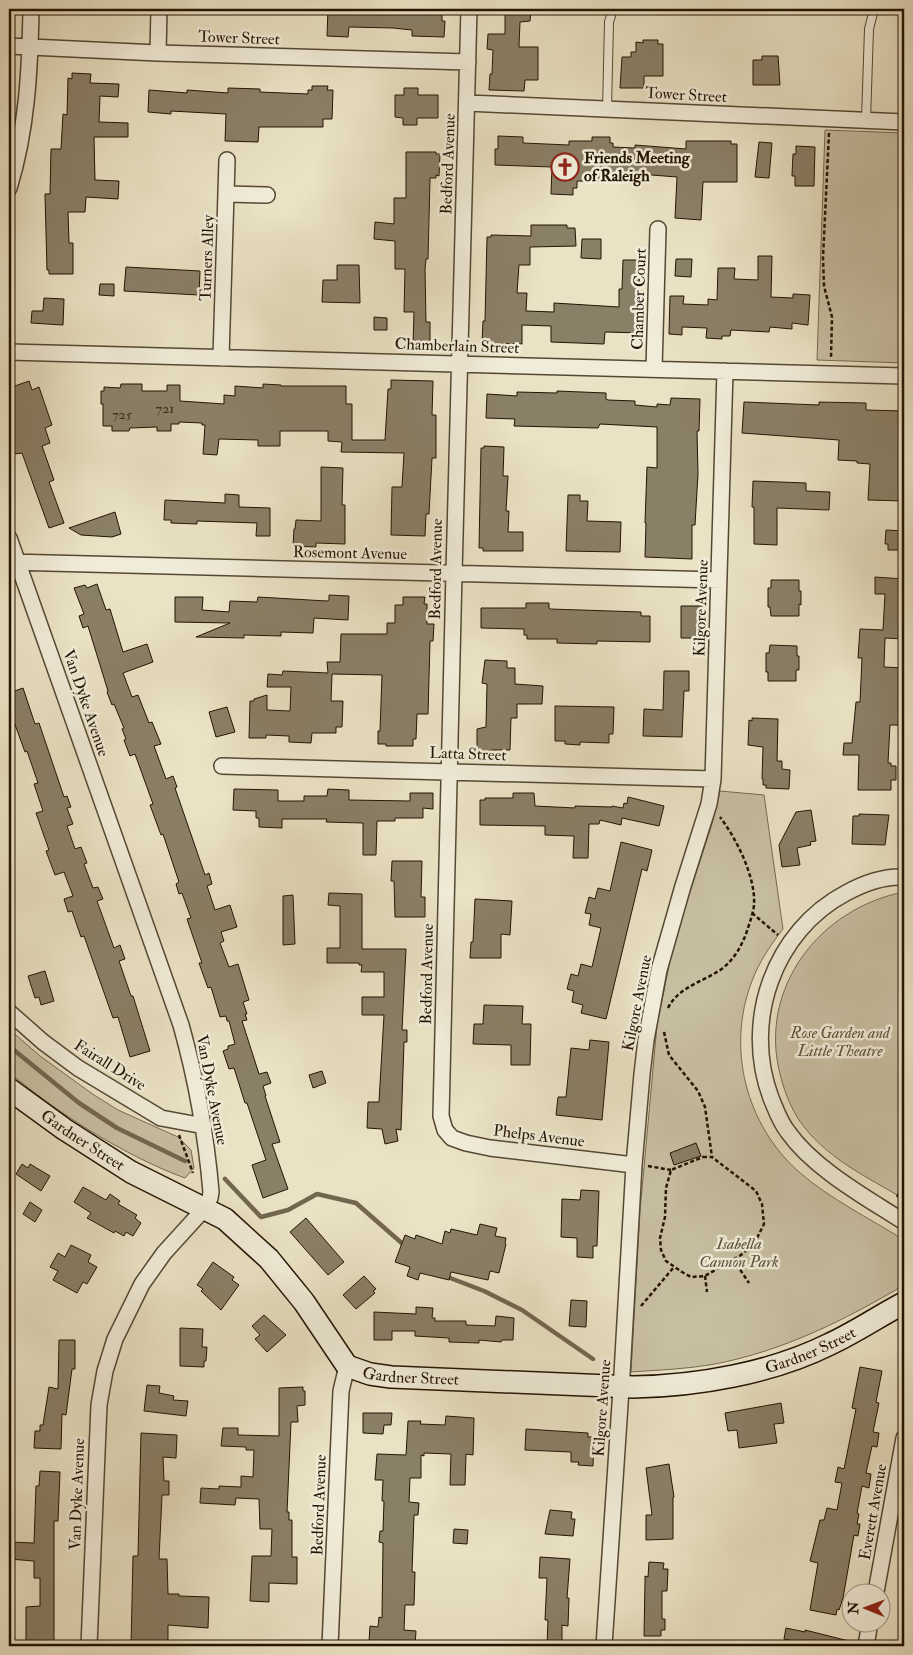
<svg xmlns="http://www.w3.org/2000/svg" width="913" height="1655" viewBox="0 0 913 1655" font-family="'IM FELL Double Pica',serif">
<rect width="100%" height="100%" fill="#eae2c4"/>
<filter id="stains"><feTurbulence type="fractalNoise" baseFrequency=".004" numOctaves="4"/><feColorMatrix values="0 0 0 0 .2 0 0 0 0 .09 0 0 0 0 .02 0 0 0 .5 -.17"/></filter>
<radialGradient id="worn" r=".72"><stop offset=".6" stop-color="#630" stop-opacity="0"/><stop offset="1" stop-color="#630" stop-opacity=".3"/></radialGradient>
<!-- green -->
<path fill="#c8bfa3" stroke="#766a53" d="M825 130 904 133V363L817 360Z
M720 791 764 795 783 929C770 946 759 962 752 981 726 1048 746 1125 799 1172 830 1199 869 1218 904 1240V1285C845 1320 783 1351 715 1364 687 1369 659 1370 631 1372L640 1211 657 1025 672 951 687 901 712 824Z
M904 892V1199C867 1177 824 1157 799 1120 790 1106 784 1090 780 1074 758 988 820 908 904 892Z
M9 1029 40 1056 94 1095 118 1110 178 1137 191 1150 194 1168 185 1178C127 1157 55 1112 9 1072Z"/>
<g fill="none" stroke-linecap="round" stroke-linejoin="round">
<!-- stream -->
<path stroke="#72664f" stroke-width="4.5" d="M9 1046 79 1103 117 1128 185 1161
M225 1179 261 1217 288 1210 317 1194 356 1203 405 1246
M445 1276 484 1291 522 1310 593 1359"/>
</g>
<!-- building -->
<path fill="#8a7f67" stroke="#231403" d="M328 9H413L442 12V21H445L444 37 412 36V30L393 28 349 27 348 37 327 36Z
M505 9H531L530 21 520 22 519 47H538V80H525L524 91 489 90 490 74H492L493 50 487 49 488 34H505Z
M643 40H658V44H663V76H644V88H620L622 57H631V52H636V42L643 43Z
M762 56H778L780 85H753V60H762Z
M72 73 91 74 90 83 119 84 118 97 100 96 99 122 128 123V137H94L95 180 119 181 118 199 86 197 85 212H68L69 243H73V274H49V270H47L45 194H50L51 149H61L63 114 67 115 68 78 72 79Z
M312 86H328L327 90H333L332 119H323V127H259L258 142 225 141 226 114 171 111V114L148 112 149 90 187 93V90L228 93V88L260 89V92L308 94V90H312Z
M404 88H418V95H438V118H417V125H403V118L395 117V95H404Z
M498 136 523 137V143L569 145V141H592V137H610V143H613V147L635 148V145L686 149V141H731V144H737V182H703L701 220 675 218 677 177 626 173V182L577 181V188H573V195L551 194 552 167 495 165V149H498Z
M759 142 772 143 769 178 755 177Z
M796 146 815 147 814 186H795V176H792L793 154H796Z
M406 152H436V154H440L439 176 436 175V178H430L428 259H426L425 269 426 322H430V344L413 343 414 312H404L405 269H395V241L374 239 375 222 394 224V198H406Z
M531 225H567V228H575L576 246 530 247V265H519L517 293H527L526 311 554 312V303L619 307V289H622L623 260H640L639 291H644L642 333 605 332 604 344 551 342V326L522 325V344L482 343 483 321H485L487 237H491V235L531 236Z
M582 239H601V259L581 258Z
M758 256H772L771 297 793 298V294L810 295 808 325 792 323V329L770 327 769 332 731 330 730 336H722V339L706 338 707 328 682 327V335L669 334 670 296H684L683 304 708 305V299L717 300 718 268H735L734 279 758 280Z
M676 259H692L691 277 675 276Z
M337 265H359L360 303 322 302 323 280H337Z
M126 267 200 271 199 295 124 291Z
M100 284H114V296L99 295Z
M44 298 64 299 63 325 31 323 32 311H43Z
M374 317 387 318V330H374Z
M391 380 433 381 432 415H436V458H432L429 514H426L425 536 391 535 392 487H402L404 453 341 452 342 442 328 441V431H280V446H258V440L219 439 217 455 203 454 205 425H202V423L179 422V424H171V431H157V427L130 428 129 431H112V426H103V404H101V391H104V387L120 388 121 384H142V391H167V385H180V401L224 404V395L235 396V386L263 388V384L281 385V386H346V404H352V440H385L388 389H391Z
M29 381 32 390 39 387 52 425 45 428 50 443 42 446 54 480 49 482 64 523 49 528 22 453 14 454 9 438V388Z
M557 391 606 393V399L608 400 635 401V405L657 407V404L670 405 671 398 700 399 699 431H697L698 474 695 525H692V559L645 557 646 523H645L647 467 657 468V427L600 424 598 428 514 426 515 419 486 418 487 394 517 396V392L557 393Z
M744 402 819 405V402L866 403V410L904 411V501L868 500 870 464 857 463V461L838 460 839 440 742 433Z
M484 446 504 447 503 476H508L506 511H509L508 532H523V551H483V548H479L481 448H484Z
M321 467 343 468 342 505H345V544L316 543V547L293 546 294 529H295L296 520 321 521Z
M753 481 806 483V491L830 492 829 510 777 508V545L754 544V507H752Z
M225 494 239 495V507L270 508V536H256L257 523 197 521V524L171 523V520H164L165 500 225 503Z
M568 495H580V501H588L587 521 621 522 620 552 566 551Z
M115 512 121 534 112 537 81 535 69 528Z
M886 530 904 531V550H888V544H885Z
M875 577 904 579V639L885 638 884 667 904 668V694H902L900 725H890L888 763H891V766H896V780H891V790H858L859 755H843L844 743H852L856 702H860L862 658H858L860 629 883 630 885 594H875Z
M771 580H799V591H801V605L799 604V616H771L770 607H768V588H771Z
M97 584 106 610 110 609 123 652 147 644 153 662 123 673 132 697 138 695 149 723 152 722 161 744 154 746 166 779 173 776 177 787 175 788 205 875 209 873 212 884 207 886 215 910 230 905 237 927 221 932 224 941 220 943 229 967 238 964 249 1000 243 1002 247 1014H245L247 1020 242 1021 259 1074 267 1072 271 1083 263 1086 266 1096H265L280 1142 272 1144 288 1189 263 1198 252 1165 266 1160 247 1103H245L234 1068 229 1069 223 1051 228 1049V1046L235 1044 229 1021H227L226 1016 220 1017 211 987 208 988 199 963H202L187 919 191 918 182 893 179 894 176 884 179 882 163 834 161 835 150 805 153 804 135 754 130 756 124 740 126 739 122 729 124 728 114 704 112 705 107 692 108 691 88 626 83 628 79 616 84 614 74 588 85 585 87 588Z
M329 595 349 596 348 620 314 618 313 633 281 632V636L244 635V638L196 637 230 623 175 622V597H203L202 610 229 612 230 601 257 602 258 597 327 601 329 600Z
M403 597H425L424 604H427V624H434L433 641H430L428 714H417L416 739H413V746H386V744H378V731H380L382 675 332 674 331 701H343L342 727H336V733H312L311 743 289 742V736L266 735V738H249L250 701H254V699L267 695V710L290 711 291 687H267L268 674 282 675 283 671 328 673 327 662H340L341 634H387V623H395V605H403Z
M526 603H549V608L550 609 641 612V616H650V642L597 641V644L557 643V639H527V635H524V629L481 628V608H526Z
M681 606H702L701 631H696V638H681Z
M770 645 797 646V656H799V670H796V681H768V672H766V653H769Z
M485 660 507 661V668H515V684L543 686 542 704H517V718H511L510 750H491L490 755H477V729L486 727 487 684 482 683Z
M664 671H689V691H684L682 737 643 736 644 709 663 710Z
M23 688 35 724 39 723 64 797 67 796 71 807 67 808 73 824 67 826 75 849 81 847 87 863 84 864 93 888 98 887 103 899 97 901 114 948 120 945 125 959 119 961 131 996H133L150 1051 130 1057 118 1017 113 1018 84 936 81 937 72 911 68 912 64 899 73 896 64 872 55 875 46 851 49 850 36 813 43 811 34 784 38 783 27 751 25 752 9 708V693Z
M555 706 614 707 613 734H609V743L580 742V745L565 744V741H555Z
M227 707 235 732 216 737 209 712Z
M752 718 778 719 777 761H782V769L790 770 789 789 766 788V785H763V779H762L763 747 748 745 749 720 752 721Z
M234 789 278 790V801H304V796H327L328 789 349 790V800L410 801V793H433V809L423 808V818H395V821H377L376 855H363V823L326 822 327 819H282V828L259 827V818H256V811L233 810Z
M513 793H534L535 806 575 808V806L612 807V806L623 808 624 803 627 804 628 797 664 806 659 826 622 818 621 825 600 820 599 824H589L588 858H573L574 836 545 835V826L480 825V800H485V798H513Z
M811 810 816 841 810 842 811 845 797 848 800 865 782 867 779 845 796 812Z
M859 814 889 815 885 845 852 844 853 816H859Z
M621 842 652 850 647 871 642 869 606 1019 581 1013 583 1005 572 1002 574 991 567 989 571 974 578 976 581 964 592 967 601 928 589 925 591 914 585 913 589 897 595 899 598 888 610 891Z
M392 861H422L421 897H425V917H395L394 881H391Z
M329 893 362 894V949H406L402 1030H407V1042H404L401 1130 396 1129 398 1141 385 1144 382 1129 367 1128 368 1102H379L384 1015H362V997H384V972H361L362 965H359V963H327V948H340V906L328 905Z
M293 895 295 944 283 945V896Z
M475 899 512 901 510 935 501 934V958H470L471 942H473Z
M45 971 54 1001 41 1005 39 997 35 998 28 976Z
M484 1005 523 1006 522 1024H531L530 1065H511V1045L473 1044 474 1024H483Z
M590 1040 609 1042 602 1120 556 1115 558 1097H566L571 1048 589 1050Z
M322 1071 326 1083 313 1088 309 1075Z
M696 1143 701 1156 674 1165 670 1153Z
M22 1164 28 1168 30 1164 50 1176 41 1191 16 1174Z
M83 1187 106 1200 110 1194 120 1201 118 1204 137 1215 135 1218 141 1223 133 1236 126 1232 124 1236 115 1231 114 1233 87 1218 91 1213 74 1202Z
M581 1190 599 1191 597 1246H593V1258L577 1257V1238L561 1237 562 1199 580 1200Z
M30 1202 42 1210 35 1222 23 1214Z
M306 1218 344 1262 328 1275 290 1232Z
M480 1224 497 1228 495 1236 506 1238 505 1243 506 1244 499 1273 490 1271 488 1280 451 1272 449 1280 420 1273 418 1280 407 1276 410 1267 395 1262 405 1235 415 1239 416 1235 442 1244 445 1231 450 1233 451 1229 477 1235Z
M71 1245 91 1255 88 1262 97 1267 87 1284 83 1282 77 1293 53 1280 58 1271 50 1267 58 1253 65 1257Z
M213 1262 234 1277 232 1280 239 1285 221 1310 201 1291 203 1289 197 1285Z
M364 1276 376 1289 373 1291 375 1293 356 1309 343 1295Z
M571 1300 587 1301 586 1327 569 1326Z
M416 1307 433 1308 432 1318H435V1321H466V1325L495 1326 496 1316 514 1318 513 1340H502L501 1342 479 1340V1343L449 1342V1338L415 1336V1331H392V1340H374V1312L416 1314Z
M264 1315 286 1335 267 1352 255 1339 260 1335 252 1326Z
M180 1328 203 1329 202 1347H207L206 1361H204V1367L180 1366Z
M59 1340H75V1369H72L66 1415 62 1414 61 1449 34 1448 35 1431H40V1425H43L49 1387 58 1389Z
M860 1367 882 1371 876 1402 879 1403 873 1432 879 1433 877 1447 872 1446 866 1473 871 1474 869 1488 862 1486 857 1513 859 1514 857 1524H860L858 1536 854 1535 843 1598 839 1610 837 1609 836 1615 810 1610 818 1563 810 1561 820 1520H824L827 1508 837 1510 842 1483 835 1482 838 1467 844 1469 856 1409 852 1408Z
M147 1385 160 1386 159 1393 174 1396 173 1400 188 1401 186 1416 144 1411Z
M303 1387V1391H305V1405L297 1406 298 1422H291L287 1512H289V1520H292V1557H297V1584L269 1583V1602L250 1601 252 1556H271L272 1529H260L259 1499 236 1498 235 1505 200 1503 201 1488 219 1489V1486L241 1487V1476L253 1477 254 1450H246V1447L221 1446 223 1428H238V1435L279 1436V1388Z
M781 1403 784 1423 774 1424 777 1443 739 1448 737 1430 728 1431 725 1413Z
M363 1413H392L391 1425H384L383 1434 363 1433Z
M446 1416 474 1418 473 1455 466 1454 465 1485H450L451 1454 424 1453V1456L421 1455V1478H410L409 1502 419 1503 418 1515H414L412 1572H415L414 1605H405L404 1630 416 1631 415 1646 369 1642 370 1626 378 1627 379 1617 382 1618 383 1543 379 1542 380 1531H383L384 1501H382L383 1480H375L377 1454 406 1455 408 1421H421L420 1424 445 1425Z
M526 1429 588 1433V1437H594L593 1466 578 1465 579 1462H571V1452L525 1450Z
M141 1433 177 1435 176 1458 163 1457 164 1481H169V1495H162L159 1559H167L168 1594H179V1596L209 1597 208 1628 168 1625V1645H166V1646H131L133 1556H138Z
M669 1464 674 1497H673V1539L646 1540V1515H652L646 1468Z
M40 1471 60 1472 58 1521H54V1646H26V1607L40 1606V1578H34V1561L9 1559V1542L34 1543 36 1486H39Z
M550 1510 572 1512 571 1519H575L573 1536 545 1534Z
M454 1529 468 1530 467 1544 453 1543Z
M540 1557 570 1559 567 1598H569L568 1626 562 1625V1646H547L548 1620H545L547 1578H539Z
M649 1562 664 1563 663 1569H668L667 1591H662V1619H665V1630H661V1636H644L645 1581V1576L648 1577Z
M786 1628 805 1632V1630L853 1642 852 1646H814L784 1639Z"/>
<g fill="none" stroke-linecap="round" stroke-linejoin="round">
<!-- lane casing -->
<g stroke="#554833" stroke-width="10">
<path id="lane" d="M607 109 609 22 613 9
M866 120 869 29 874 9"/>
</g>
<!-- street casing -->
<g stroke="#554833" stroke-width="18">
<path id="street" d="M469 9 454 573 441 1116 445 1130 452 1138 466 1143 490 1148 634 1165
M9 46 158 53 468 62
M158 53 159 9
M467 103 904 122
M9 188C27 130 30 69 31 9
M227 194 267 195
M9 352 904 376
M221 358 227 160
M654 369 658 229
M9 538 181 1025C197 1082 206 1133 211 1192L210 1198 205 1208 164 1253 142 1284 115 1339 105 1371 99 1405 89 1646
M9 562 719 580
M222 766 713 779
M904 877C884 876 864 883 846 893 774 931 742 1021 771 1098 776 1110 780 1122 788 1132 814 1169 867 1198 904 1222
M9 1012 43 1042 78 1068 161 1118 204 1126
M876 1592 904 1438
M330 1646 341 1391 347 1366
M604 1646 622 1374 634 1165 642 1074 646 1040 659 970 683 886 709 804 713 779 725 371
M866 1646 870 1622"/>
</g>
<!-- secondary casing -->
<g stroke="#231403" stroke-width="24">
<g id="secondary">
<path id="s1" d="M9 1089 64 1129 131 1172 225 1219 269 1259 304 1302 347 1366 370 1374 391 1377 633 1387C697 1386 772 1373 830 1344 856 1332 879 1316 904 1303"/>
</g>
</g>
<!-- path -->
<path stroke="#231403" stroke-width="2.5" stroke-dasharray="4 2.5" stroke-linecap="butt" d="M829 133 823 258 824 286 832 317 831 358
M752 913 778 935
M668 1008C679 986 704 982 723 968 734 959 741 947 746 934 749 924 753 915 754 905 756 877 736 838 720 817
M664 1032 669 1055 698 1091 705 1107 712 1157
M179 1135 193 1173
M703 1157H712L756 1191 762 1204 764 1224 754 1244 741 1255 705 1276 691 1277 682 1272 666 1261 661 1250 660 1238 665 1217 666 1188 671 1170Z
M648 1166 671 1170
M897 1197 904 1184
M733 1259 749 1283
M705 1276 707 1292
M641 1306 674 1267"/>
<!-- lane -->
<use href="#lane" stroke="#f1ecd9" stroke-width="8"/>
<!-- street -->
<use href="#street" stroke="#f1ecd9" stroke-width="15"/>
<!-- secondary -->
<use href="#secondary" stroke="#f1ecd9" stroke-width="21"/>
</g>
<!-- icons -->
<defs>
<g id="church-ring" transform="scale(1.4375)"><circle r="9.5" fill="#f1ecd9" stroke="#8f2418" stroke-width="1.5"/><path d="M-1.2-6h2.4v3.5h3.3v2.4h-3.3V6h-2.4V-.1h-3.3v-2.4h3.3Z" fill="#8f2418"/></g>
</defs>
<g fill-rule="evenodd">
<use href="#church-ring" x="565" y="167"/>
</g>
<g text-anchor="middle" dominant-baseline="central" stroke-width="5" stroke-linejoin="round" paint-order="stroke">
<!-- number labels -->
<g font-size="14" fill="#3d2f1c">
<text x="165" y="408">721</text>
<text x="122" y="414">725</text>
</g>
<!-- street labels -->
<g font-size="16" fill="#231403" stroke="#f1ecd9">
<text transform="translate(239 38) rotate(2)">Tower Street</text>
<text transform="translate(686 95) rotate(3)">Tower Street</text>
<text transform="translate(448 164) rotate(-88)">Bedford Avenue</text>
<text transform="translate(207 258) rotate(-88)">Turners Alley</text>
<text transform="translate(639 299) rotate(-88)">Chamber Court</text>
<text transform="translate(457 346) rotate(2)">Chamberlain Street</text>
<text transform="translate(350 553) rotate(1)">Rosemont Avenue</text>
<text transform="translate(436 569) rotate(-89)">Bedford Avenue</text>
<text transform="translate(701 608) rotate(-88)">Kilgore Avenue</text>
<text transform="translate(86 703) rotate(71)">Van Dyke Avenue</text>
<text transform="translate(468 754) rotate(2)">Latta Street</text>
<text transform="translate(427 974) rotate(-89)">Bedford Avenue</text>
<text transform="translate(637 1003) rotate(-79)">Kilgore Avenue</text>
<text transform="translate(110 1065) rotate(32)">Fairall Drive</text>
<text transform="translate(212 1090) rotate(79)">Van Dyke Avenue</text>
<text transform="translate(539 1136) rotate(7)">Phelps Avenue</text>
<text stroke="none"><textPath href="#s1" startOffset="90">Gardner Street</textPath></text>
<text stroke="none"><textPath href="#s1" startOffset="915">Gardner Street</textPath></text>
<text stroke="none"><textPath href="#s1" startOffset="510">Gardner Street</textPath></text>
<text transform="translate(602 1408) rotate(-86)">Kilgore Avenue</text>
<text transform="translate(77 1494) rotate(-88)">Van Dyke Avenue</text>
<text transform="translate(319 1505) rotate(-88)">Bedford Avenue</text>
<text transform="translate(873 1512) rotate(-80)">Everett Avenue</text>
</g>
<!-- poi labels -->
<g font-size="16" font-weight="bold" fill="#231403" stroke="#f1ecd9" text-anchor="start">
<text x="584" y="158">Friends Meeting<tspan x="584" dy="18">of Raleigh</tspan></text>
</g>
<!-- park labels -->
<g font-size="16" font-style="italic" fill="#5d503b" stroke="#f1ecd9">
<text x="840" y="1033">Rose Garden and<tspan x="840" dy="18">Little Theatre</tspan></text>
<text x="739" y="1244">Isabella<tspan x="739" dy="18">Cannon Park</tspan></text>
</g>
</g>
<!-- margin -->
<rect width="913" height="1655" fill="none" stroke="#eae2c4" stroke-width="30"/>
<rect x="10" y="10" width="893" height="1635" fill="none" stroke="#231403" stroke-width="2.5"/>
<rect x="15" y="15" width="883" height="1625" fill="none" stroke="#231403"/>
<!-- north arrow -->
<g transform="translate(866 1608) rotate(271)"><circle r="24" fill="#f1ecd9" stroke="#9f9683"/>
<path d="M0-4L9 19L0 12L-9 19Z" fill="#8f2418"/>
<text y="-8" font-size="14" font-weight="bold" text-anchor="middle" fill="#231403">N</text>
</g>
<rect width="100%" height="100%" filter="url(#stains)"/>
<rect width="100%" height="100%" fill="url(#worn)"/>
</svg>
